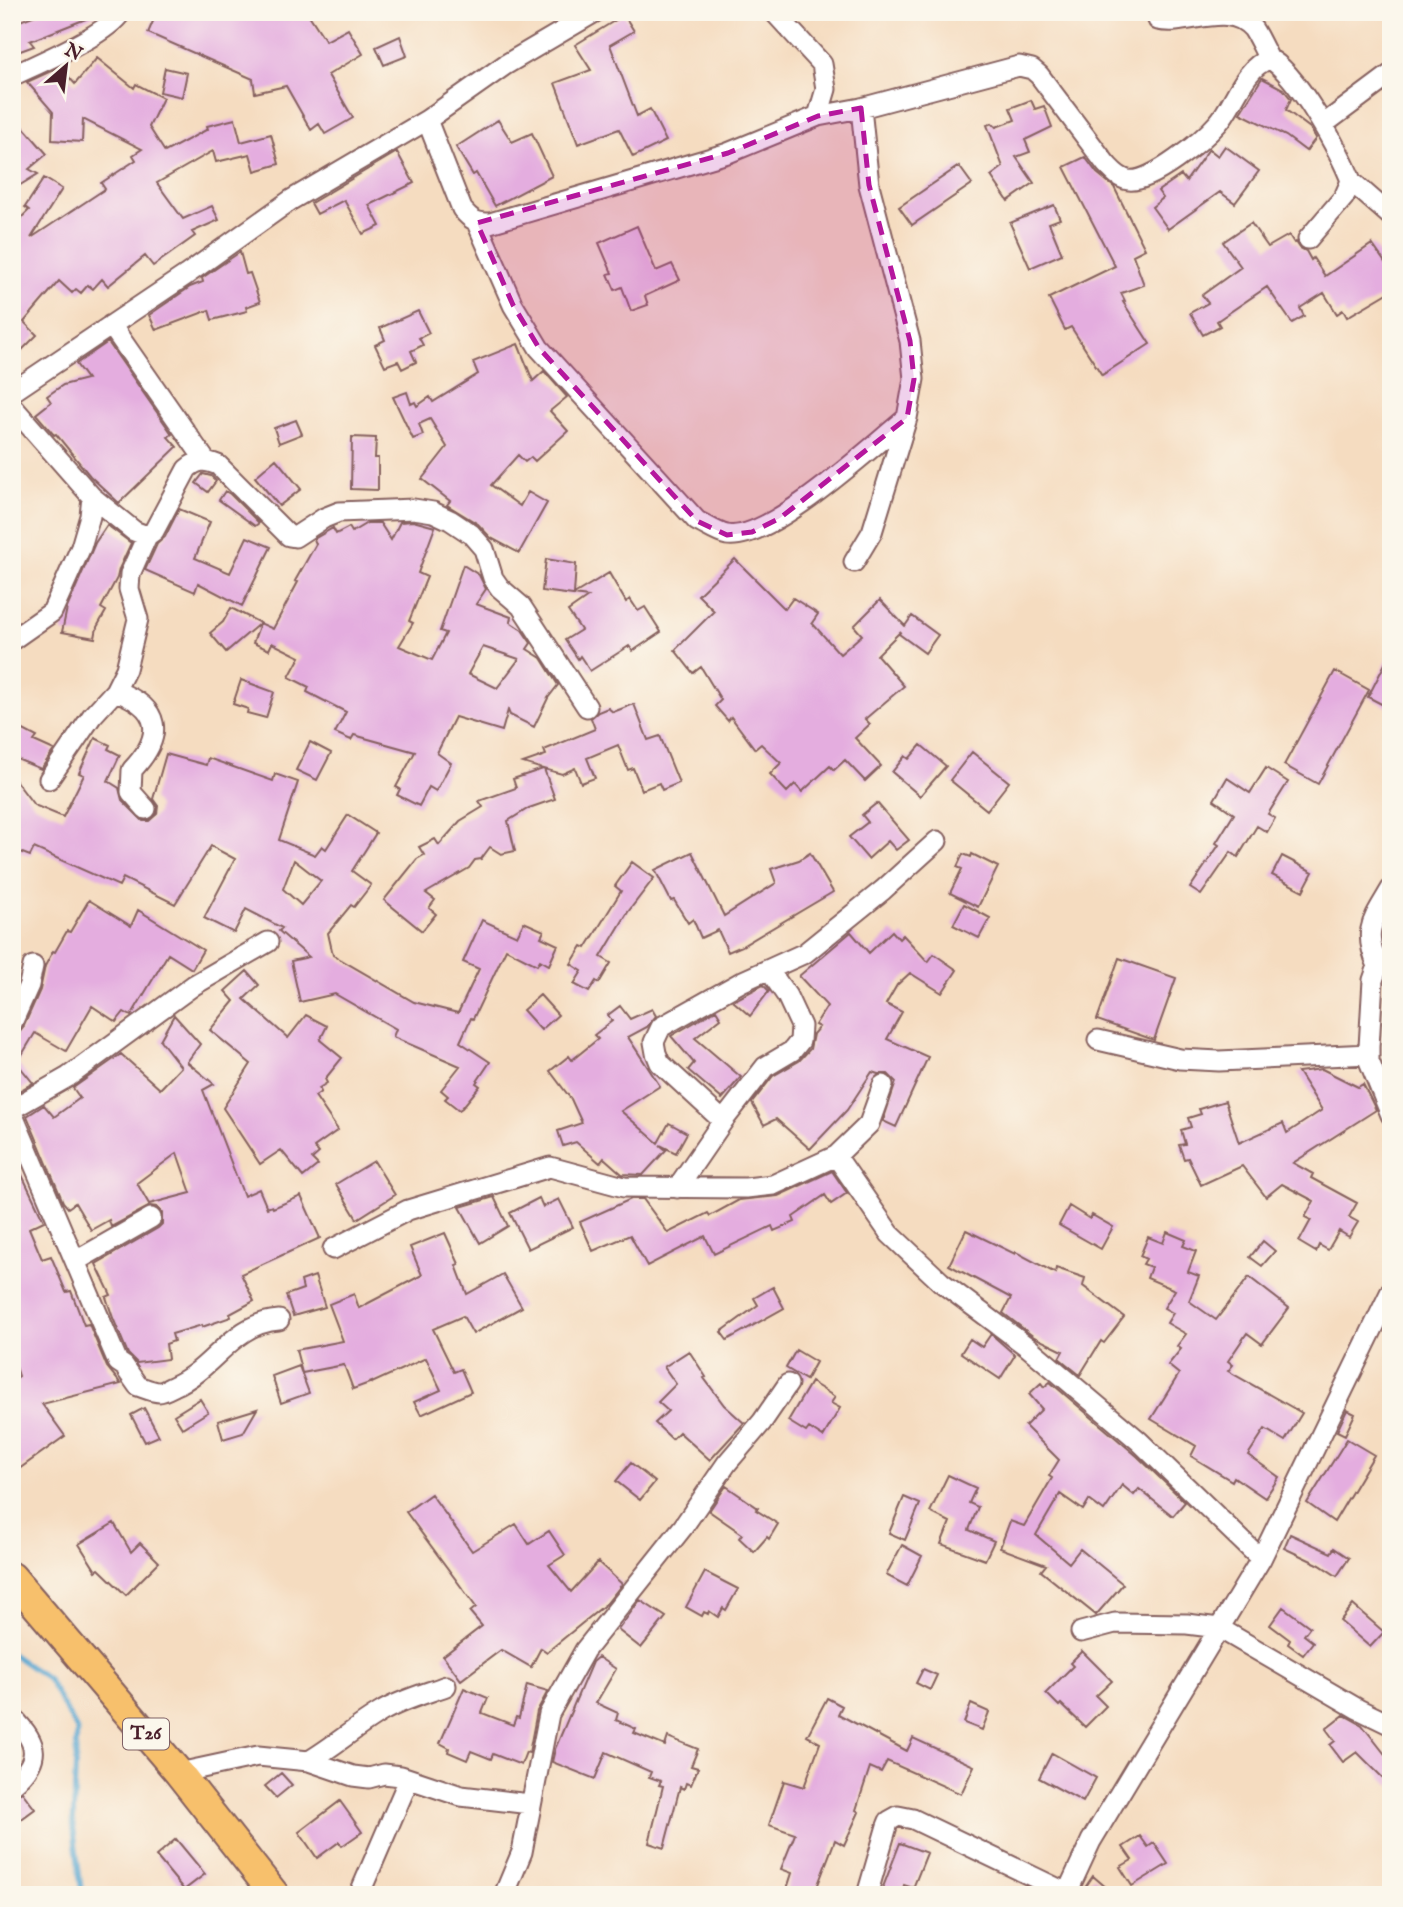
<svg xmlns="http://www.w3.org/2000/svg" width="1403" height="1907" viewBox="0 0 1403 1907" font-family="'IM FELL English',serif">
<rect width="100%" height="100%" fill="#fbf7ec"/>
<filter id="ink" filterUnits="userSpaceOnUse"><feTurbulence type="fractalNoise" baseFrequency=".0143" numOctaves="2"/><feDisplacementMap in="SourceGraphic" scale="14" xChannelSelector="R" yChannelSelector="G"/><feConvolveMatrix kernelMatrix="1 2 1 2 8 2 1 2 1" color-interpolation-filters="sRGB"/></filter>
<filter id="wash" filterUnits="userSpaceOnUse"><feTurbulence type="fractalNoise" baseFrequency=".00686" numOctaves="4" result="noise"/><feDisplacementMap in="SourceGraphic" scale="28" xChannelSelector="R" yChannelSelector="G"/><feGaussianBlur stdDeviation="1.57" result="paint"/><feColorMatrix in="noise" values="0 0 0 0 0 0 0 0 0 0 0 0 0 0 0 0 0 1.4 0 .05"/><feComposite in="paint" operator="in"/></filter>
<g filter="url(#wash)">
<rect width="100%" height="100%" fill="#f5dcc0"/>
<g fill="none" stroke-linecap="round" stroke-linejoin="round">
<!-- stream -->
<path stroke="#56a6d0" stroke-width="5" d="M12 1654 48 1679 77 1730 73 1824 82 1895"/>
</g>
<g id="blocks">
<!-- building -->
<path fill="#e4addf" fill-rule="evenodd" d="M43 12H101V13L30 41 34 46 12 54V21L15 23Z
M157 12H307L326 41 348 29 363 54 328 75 353 118 325 134 319 124 311 130 286 86 255 93 253 79 148 33Z
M624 15 634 31 610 45 637 116 650 109 666 141 633 157 619 129 578 144 555 83 591 70 575 45Z
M400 36 407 56 384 65 376 47Z
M97 58 134 88 136 84 163 98 149 127 165 152 208 129 207 126 235 119 241 142 271 134 279 164 255 171 250 154 216 162 213 151 157 183 183 219 212 206 219 220 192 232 195 236 153 266 145 256 108 286 102 279 93 289 88 285 81 293 76 289 72 293 59 281 24 322 37 335 12 360V227L29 210 25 207 44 178 62 189 31 238 105 189 101 183 136 160 133 155 142 149 83 119 82 142 52 140 53 112 27 82 60 67 75 84Z
M165 68 187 73 182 97 160 92Z
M1262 78 1283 89 1291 99 1286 110 1310 128 1316 138 1306 151 1286 136 1240 113Z
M1031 100 1035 109 1044 106 1052 127 1025 140 1030 152 1016 157 1034 183 1008 201 991 176 1003 167 987 125 992 123 996 127 1015 120 1010 108Z
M12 114 47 154 29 169 38 174 12 190Z
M498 120 512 142 532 133 552 176 495 206 476 173 473 175 456 147Z
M1225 146 1259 171 1235 203 1220 192 1168 229 1152 207 1163 198 1158 191 1181 175 1186 181 1209 149 1218 156Z
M397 152 414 183 369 205 380 226 363 234 344 200 317 214 311 203Z
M1085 157 1097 173 1114 187 1145 249 1133 255 1144 285 1121 293 1125 301 1123 302 1150 344 1102 375 1071 327 1065 330 1049 298 1115 266 1064 167Z
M959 166 972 184 912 225 899 207Z
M1054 205 1060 219 1049 223 1062 254 1030 268 1010 223Z
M1251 223 1268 247 1289 235 1294 243 1296 242 1300 248 1306 251 1311 260 1313 258 1325 276 1372 244 1391 271V291L1347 317 1343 310 1337 314 1324 293 1300 308 1304 316 1292 323 1267 287 1217 321 1220 326 1203 335 1190 313 1208 303 1202 295 1241 267 1223 242Z
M637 226 656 271 672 264 680 280 645 296 648 305 631 311 622 287 615 290 608 274 612 273 599 243Z
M240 252 246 274 250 273 260 302 246 307 247 311 212 320 209 310 156 330 149 315 190 287 203 282 202 278Z
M418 311 429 333 419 338 423 345 411 351 416 362 402 369 398 361 385 366 375 345 385 340 380 328Z
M108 342 172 434 168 437 177 447 119 503 90 476 56 434 54 435 36 414 51 402 47 396 63 385 87 379 76 364Z
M518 344 533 381 544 371 567 397 550 411 568 431 535 461 531 457 525 462 518 455 491 485 520 506 528 492 547 503 519 553 491 538 478 524 447 505 450 501 422 479 447 447 430 419 419 424 423 435 413 439 393 397 407 392 411 404 415 402 417 406 430 397 433 402 478 374 473 362Z
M296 420 302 434 279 443 274 428Z
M352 437 376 438 375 458H378V490L351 489Z
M276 459 301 489 279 506 255 477Z
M203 474 211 476 216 481 208 492 196 483Z
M225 491 230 494 259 523 255 526 219 500Z
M179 509 210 522 195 558 230 573 247 537 271 547 242 606 198 583 195 592 145 570 157 544 165 537Z
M413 521 435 527 418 573 427 577 409 621 413 623 399 646 432 660 446 633 440 631 463 565 479 575 486 589 476 604 511 617 510 622 522 630 531 643 527 649 541 658 558 685 548 698 534 727 510 715 508 710 502 731 455 717 437 753 451 763 436 791 429 787 419 806 397 795 400 789 396 787 415 752 354 735 351 740 335 733 346 712 307 692 309 687 289 677 300 657 272 643 269 650 253 643 260 623 273 629 298 582 295 581 316 544 314 539 333 528 336 534 349 527 352 532 367 523H380L391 540 400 522ZM483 647 519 659 497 688 468 674Z
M107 525 131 543 119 569 117 578 101 608 106 611 97 627 95 638 62 632 67 608 95 543Z
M546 559 576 564 574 594 609 573 626 602 630 599 638 611 645 607 661 632 633 651 629 646 590 671 580 656 578 659 565 640 581 630 568 611 588 597 542 591Z
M735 559 785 609 793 598 818 614 812 623 840 654 862 635 854 626 880 600 905 626 912 616 938 635 925 653 899 634 901 631 877 655 904 686 865 719 870 724 855 738 881 766 865 781 845 760 834 770 830 766 802 792 795 784 787 792 770 774 781 763 761 744 755 749 731 717 728 721 715 706 721 700 701 667 693 673 675 650 714 611 698 595Z
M231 608 260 623 226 652 210 633 223 622Z
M1391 652V709L1368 697Z
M1335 671 1369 690 1318 784 1284 765Z
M241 680 274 692 266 718 247 713 248 709 233 704Z
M634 704 648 740 660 736 679 783 662 790 659 783 642 790 633 768 628 770 618 745 587 758 595 778 581 783 575 768 562 774 544 769 555 799 529 808 508 821 515 851 501 854 490 847 481 859 475 860 469 868 426 893 435 900 429 908 436 914 422 931 384 900 417 859 424 855 419 847 435 839 439 845 460 821 483 807 479 801 516 788 513 779 543 769 523 763 546 755 544 750 595 729 591 718 598 712 608 708 613 712Z
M12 724 37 737 34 741 54 750 41 769 12 757Z
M95 738 110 745 108 749 120 755 108 781 119 788 122 800 143 821H149L157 814 158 806 153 799 166 754 206 765 208 758 273 781 275 774 298 782 279 840 315 855 322 846 326 849 348 815 376 833 352 871 371 885 354 907 351 905 328 933 333 955 414 1002 458 1013 479 969 463 962 482 920 517 936 524 922 544 931 541 937 558 945 549 965 540 960 537 965 506 949 473 1019 471 1018 460 1042 490 1062 476 1083 480 1086 462 1108 459 1110 445 1099 448 1096 441 1090 460 1066 393 1037 396 1029 335 994 300 1002 291 961 309 957 279 931 282 928 246 909 234 933 204 918 235 859 211 846 175 904 123 878 119 886 34 848 30 856 12 849V776L34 805 63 817 84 775 79 773ZM294 860 321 881 301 905 283 889Z
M310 742 331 753 317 780 296 770Z
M921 745 946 766 920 796 892 772 905 756 909 759Z
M972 752 1009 782 987 810 950 780Z
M1266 768 1288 782 1268 814 1275 818 1267 832 1257 826 1238 857 1231 852 1201 895 1190 888 1219 845 1216 843 1234 814 1214 800 1227 778 1250 793Z
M877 803 909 840 896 850 888 841 868 859 849 837 868 822 862 815Z
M692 852 724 916 776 883 771 869 799 860 810 853 833 892 742 946 728 952 718 930 701 938 693 919 688 923 674 900 671 901 655 870Z
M963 854 971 857 972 854 998 867 978 907 950 893 962 869 957 867Z
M1282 856 1313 872 1303 891 1272 875Z
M632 862 654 878 628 912 601 957 611 963 599 983 596 981 589 992 574 984 582 971 571 964 582 946 586 948 618 896 621 891 615 886Z
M89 900 131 926 138 910 203 950 192 969 168 954 131 1016 124 1012 116 1022 92 1006 66 1051 35 1033 17 1063 33 1083 15 1093 12 1090V1035L19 1033 23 1028 40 990 45 966 53 951 55 952 67 931 70 932Z
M964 904 990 918 979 938 953 925Z
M892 931 899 939 903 935 928 962 934 954 957 970 942 993 910 973 897 985 886 1004 902 1012 887 1039 928 1057 896 1127 883 1121 896 1082 888 1074H878L872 1072 847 1110 810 1149 776 1119 764 1125 752 1103 773 1076 799 1061 810 1049 813 1034 819 1027 815 1025 827 1006 799 976 851 932 869 953Z
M1119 958 1176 978 1154 1040 1097 1020Z
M247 971 259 985 244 999 288 1038 306 1015 327 1026 320 1040 342 1058 325 1079 327 1083 319 1088 321 1092 315 1096 338 1130 314 1147 319 1153 312 1159 318 1165 303 1177 281 1150 260 1164 223 1108 251 1064 210 1030 234 1001 225 991Z
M763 985 769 991 750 1016 733 1001Z
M540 995 558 1015 541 1030 523 1010Z
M620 1006 630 1019 652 1009 656 1016 647 1027 628 1037 660 1086 621 1111 658 1143 669 1123 687 1133 676 1153 660 1145 666 1150 643 1175 622 1174 604 1158 600 1163 576 1142 563 1146 558 1131 582 1123 571 1099 550 1071 569 1056 572 1060 598 1039 594 1035 612 1021 608 1015Z
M716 1010 721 1018 695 1038 741 1077 722 1099 688 1070 694 1063 671 1036Z
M174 1015 200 1044 187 1062 214 1084 203 1090 244 1196 259 1189 267 1208 272 1206 273 1208 301 1196 320 1238 241 1274 254 1301 230 1314 231 1317 202 1327V1325L172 1334 174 1341 166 1344 168 1359 137 1363 128 1354 113 1318 106 1297 111 1295 96 1264 158 1228 162 1224V1213L157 1207 150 1206 111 1227 109 1220 91 1230 75 1203 68 1208 63 1202 27 1116 44 1105 54 1117 80 1098 73 1088 121 1054 160 1089 181 1067 160 1040ZM177 1153 191 1193 149 1204 137 1183Z
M1322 1069 1358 1087 1363 1084 1376 1110 1293 1163 1313 1174 1311 1178 1357 1203 1349 1217 1358 1222 1349 1237 1339 1231 1328 1250 1319 1245 1316 1252 1299 1242 1311 1220 1305 1217 1314 1201 1282 1184 1266 1197 1242 1166 1201 1185 1188 1158 1184 1159 1179 1145 1185 1144 1181 1130 1191 1127 1188 1118 1201 1114 1199 1109 1225 1101 1239 1143 1283 1123 1287 1133 1322 1110 1298 1072Z
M12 1154 44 1221 29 1228 42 1259 51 1256 66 1292 71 1291 84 1325 89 1324 107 1367 121 1384 42 1404 65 1436 12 1474V1381L19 1376 12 1354Z
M374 1161 395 1195 357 1219 336 1184Z
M832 1171 847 1193 831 1204 825 1195 793 1217 795 1222 774 1231 772 1226 714 1254 705 1236 647 1266 630 1235 593 1251 580 1222 631 1199H643L668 1233 708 1213 710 1216 739 1200 778 1196Z
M494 1197 508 1226 480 1243 460 1207Z
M539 1198 543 1207 559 1199 573 1227 528 1249 510 1213Z
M1069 1206 1090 1219 1092 1215 1113 1227 1101 1249 1059 1225Z
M966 1230 1015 1254 1016 1252 1055 1273 1056 1268 1085 1278 1083 1286 1124 1317 1104 1343 1101 1341 1080 1375 1059 1358 1063 1351 1034 1337 1003 1313 1011 1298 949 1265Z
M1167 1232 1186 1240 1183 1246 1196 1251 1188 1272 1199 1276 1189 1301 1216 1320 1249 1277 1289 1308 1262 1344 1247 1333 1228 1361 1233 1365 1228 1371 1302 1413 1285 1441 1265 1429 1248 1455 1279 1477 1265 1498 1234 1477 1232 1481 1191 1456 1196 1446 1151 1419 1179 1374 1168 1365 1181 1349 1177 1346 1186 1334 1167 1323 1173 1313 1164 1308 1175 1290 1147 1278 1151 1267 1143 1264 1146 1259 1140 1256 1148 1237 1163 1243Z
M445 1233 459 1264 456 1265 467 1294 503 1274 522 1307 473 1334 463 1316 433 1329 454 1372 461 1369 471 1392 421 1415 414 1402 441 1390 426 1358 372 1383V1382L353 1389 344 1365 302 1373 296 1350 343 1341 329 1304 354 1294 359 1308 422 1275 410 1247Z
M1263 1241 1275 1251 1262 1266 1250 1257Z
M315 1276 325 1307 293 1316 286 1295 303 1289 301 1281Z
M773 1287 784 1308 727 1340 721 1332 758 1305 754 1298Z
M991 1334 1015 1355 1000 1379 961 1353 970 1339 982 1347Z
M796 1350 816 1362 806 1380 786 1368Z
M689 1351 706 1377 704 1378 724 1405 744 1423 710 1460 679 1432 672 1439 655 1423 668 1411 658 1402 676 1384 664 1367Z
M299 1366 309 1393 281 1403 272 1376Z
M811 1382 835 1397 831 1403 840 1408 823 1437 809 1428 806 1432 788 1421Z
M1050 1382 1137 1456 1185 1502 1173 1516 1139 1489 1134 1495 1122 1485 1104 1511 1089 1500 1083 1510 1060 1494 1036 1535 1069 1563 1080 1549 1123 1584 1096 1615 1041 1571 1046 1565 1000 1548 1010 1521 1024 1526 1052 1478 1049 1476 1059 1460 1025 1426 1042 1409 1029 1394 1041 1383 1044 1387Z
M200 1399 208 1412 182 1428 174 1415Z
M144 1408 159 1436 145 1442 131 1415Z
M257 1409 243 1433 223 1439 218 1421Z
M1347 1410 1355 1414 1345 1435 1337 1431Z
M1347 1439 1374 1455 1334 1522 1307 1503Z
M631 1463 655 1482 640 1500 616 1481Z
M948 1475 976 1488 969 1503 978 1507 969 1530 994 1541 985 1560 941 1544 950 1522 930 1512Z
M726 1486 758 1508 756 1510 778 1524 769 1539 767 1537 754 1552 739 1538 742 1534 709 1511Z
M431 1494 472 1551 516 1524 529 1544 549 1531 565 1555 549 1565 571 1592 598 1562 622 1584 607 1603 547 1652 541 1648 531 1667 501 1650 461 1680 443 1656 482 1626 470 1612 476 1607 406 1512Z
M904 1497 920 1504 905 1540 889 1533Z
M114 1523 131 1552 140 1543 159 1562 126 1595 99 1569 96 1571 79 1544Z
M1290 1534 1331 1553 1334 1548 1349 1558 1337 1576 1320 1565 1284 1548Z
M902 1545 922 1556 907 1586 886 1575Z
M705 1572 738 1589 726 1610 723 1608 718 1617 709 1611 708 1614 704 1612 702 1616 686 1607Z
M640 1600 666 1617 641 1648 618 1630Z
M1353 1605 1384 1632 1370 1647 1340 1621Z
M1283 1607 1310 1627 1304 1635 1313 1642 1303 1655 1288 1644 1290 1640 1270 1625Z
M1082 1651 1112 1681 1096 1696 1106 1706 1085 1727 1061 1704 1059 1706 1046 1693 1073 1666 1070 1663Z
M598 1657 616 1669 596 1703 618 1713 616 1720 636 1729 634 1733 665 1746 668 1737 698 1749 691 1766 698 1768 691 1785 686 1783 684 1789 680 1787 664 1848 649 1843 663 1786 659 1785 661 1781 649 1777 651 1772 606 1752 595 1779 552 1762 555 1749 592 1662Z
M923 1669 937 1675 930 1690 916 1683Z
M527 1685 548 1691 537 1711 529 1753 526 1752 521 1765 493 1754 491 1759 471 1751 467 1760 448 1752 449 1748 440 1743 464 1688 488 1698 482 1713 513 1725 516 1717 519 1718Z
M827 1698 842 1706 838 1714 907 1751 913 1738 974 1766 961 1794 887 1761 881 1772 870 1767 856 1810 859 1812 844 1845 835 1840 814 1895H785L792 1873 781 1869 795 1834 769 1825 784 1781 804 1787 820 1743 807 1736Z
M971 1704 989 1712 982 1730 964 1723Z
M1344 1715 1362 1725 1391 1762V1786L1357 1752 1343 1762 1330 1745 1335 1741 1326 1729Z
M1052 1753 1096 1778 1083 1802 1039 1778Z
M281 1773 292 1785 276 1798 265 1786Z
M22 1792 35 1809 12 1826V1797Z
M340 1801 362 1832 342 1846 339 1842 317 1858 299 1832Z
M1140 1836 1148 1847 1154 1843 1168 1864 1132 1886 1120 1867 1132 1860 1123 1847Z
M176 1839 205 1874 184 1890 156 1856Z
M900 1843 927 1853 913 1888 904 1885 901 1895H880Z
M1093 1876 1115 1895H1080Z"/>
</g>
</g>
<g filter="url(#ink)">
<use href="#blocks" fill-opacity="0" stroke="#86615f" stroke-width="2"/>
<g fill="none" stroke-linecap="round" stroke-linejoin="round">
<!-- minor casing -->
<g stroke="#86615f" stroke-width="23">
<path id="minor" d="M774 12 822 64 826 89 818 116
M1155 12 1158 20C1188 27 1229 0 1253 29 1259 38 1264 50 1269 59
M12 76C39 63 107 35 121 12
M427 120 462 209C471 220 476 223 490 223L728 153 818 116 861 108 1019 66 1032 69 1039 75 1106 164C1112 170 1118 178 1128 180 1151 184 1203 140 1218 123 1235 104 1243 68 1269 59 1294 69 1342 154 1351 181L1344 197 1308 239
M1324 124 1391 74
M1351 181 1391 216
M477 223 513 305 539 348 697 521C706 525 717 533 727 535 770 542 872 446 907 418
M111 325 205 460
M12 392 186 275 291 200 427 120 505 65 595 12
M12 406 92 497 90 516 81 547 52 612 12 640
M92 497 134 531 147 536 154 531 187 469C198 459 205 460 218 465L289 536 295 537 324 518 339 512 414 509 433 512 450 520 471 534 484 549 493 578 500 588 521 606 587 707
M854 562 872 532 907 418 914 379 910 341 869 185 861 108
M115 691C161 707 165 735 132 770L131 792 146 809
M49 779 92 716 115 691 126 669 138 619 129 589 130 574 147 536
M1391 956 1378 966 1373 980 1369 1047V1061L1391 1115
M1378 966C1362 930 1373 920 1391 889
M12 1023 29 985 33 966
M1098 1040 1180 1059 1219 1061 1369 1054
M12 1109 68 1077 194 985 268 942
M12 1113 118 1362 124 1366 138 1386C144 1388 153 1392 159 1392 163 1392 170 1388 174 1386 214 1369 232 1323 279 1320
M723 1121 660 1063 656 1053 654 1042 661 1027 743 981 805 953 883 890 937 841
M836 1156 869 1124 883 1085
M677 1188 723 1121 765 1067 792 1051 800 1041 801 1026 787 996 769 970
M333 1249 408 1210 550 1167 624 1187 746 1188 773 1185 836 1156 890 1234 941 1282 1029 1348 1139 1441 1261 1559
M76 1261 151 1218
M1081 1632 1115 1623 1187 1624 1219 1628 1358 1709 1391 1725
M12 1717C39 1743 42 1760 12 1785
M309 1761C334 1746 356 1727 381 1712 401 1700 424 1694 446 1686
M179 1773 258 1756 309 1761 353 1776 369 1778 384 1774 401 1776 461 1796 530 1804
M359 1895 409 1779
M504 1895 522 1852 549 1714 585 1650 683 1527 727 1463 762 1422 788 1384
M867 1895 887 1826 889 1821 898 1816 913 1819 1067 1893
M1066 1895 1091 1841 1261 1559 1391 1291"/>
</g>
<!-- highway casing -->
<g stroke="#86615f" stroke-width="32">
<path id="highway" d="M12 1577 179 1773 275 1895"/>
</g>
<!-- minor -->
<use href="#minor" stroke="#fff" stroke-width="19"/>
<!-- highway -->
<use href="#highway" stroke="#f7c06c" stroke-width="28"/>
</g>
</g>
<!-- marked area -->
<path fill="#b5179e" fill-opacity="0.2" stroke="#b5179e" stroke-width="5" stroke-dasharray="14 9" stroke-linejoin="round" d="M861 108 869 185 910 341 914 379 907 418 780 518 752 532 727 535 697 521 539 348 513 305 477 223 728 153 818 116Z"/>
<g text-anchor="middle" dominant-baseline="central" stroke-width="7" stroke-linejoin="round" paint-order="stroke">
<!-- shield labels -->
<rect fill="#fbf7ec" stroke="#7f6065" stroke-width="2" x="123" y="1718.5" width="46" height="31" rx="5"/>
<g font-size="19" font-weight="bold" fill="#4a1f2b">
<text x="146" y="1734">T26</text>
</g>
</g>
<!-- margin -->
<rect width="1403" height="1907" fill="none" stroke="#fbf7ec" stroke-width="42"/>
<!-- north arrow -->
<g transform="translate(66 66) rotate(28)" stroke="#fbf7ec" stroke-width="5" paint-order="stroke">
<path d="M0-5L12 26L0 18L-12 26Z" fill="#4a1f2b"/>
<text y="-10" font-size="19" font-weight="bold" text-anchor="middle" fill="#4a1f2b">N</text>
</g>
</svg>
